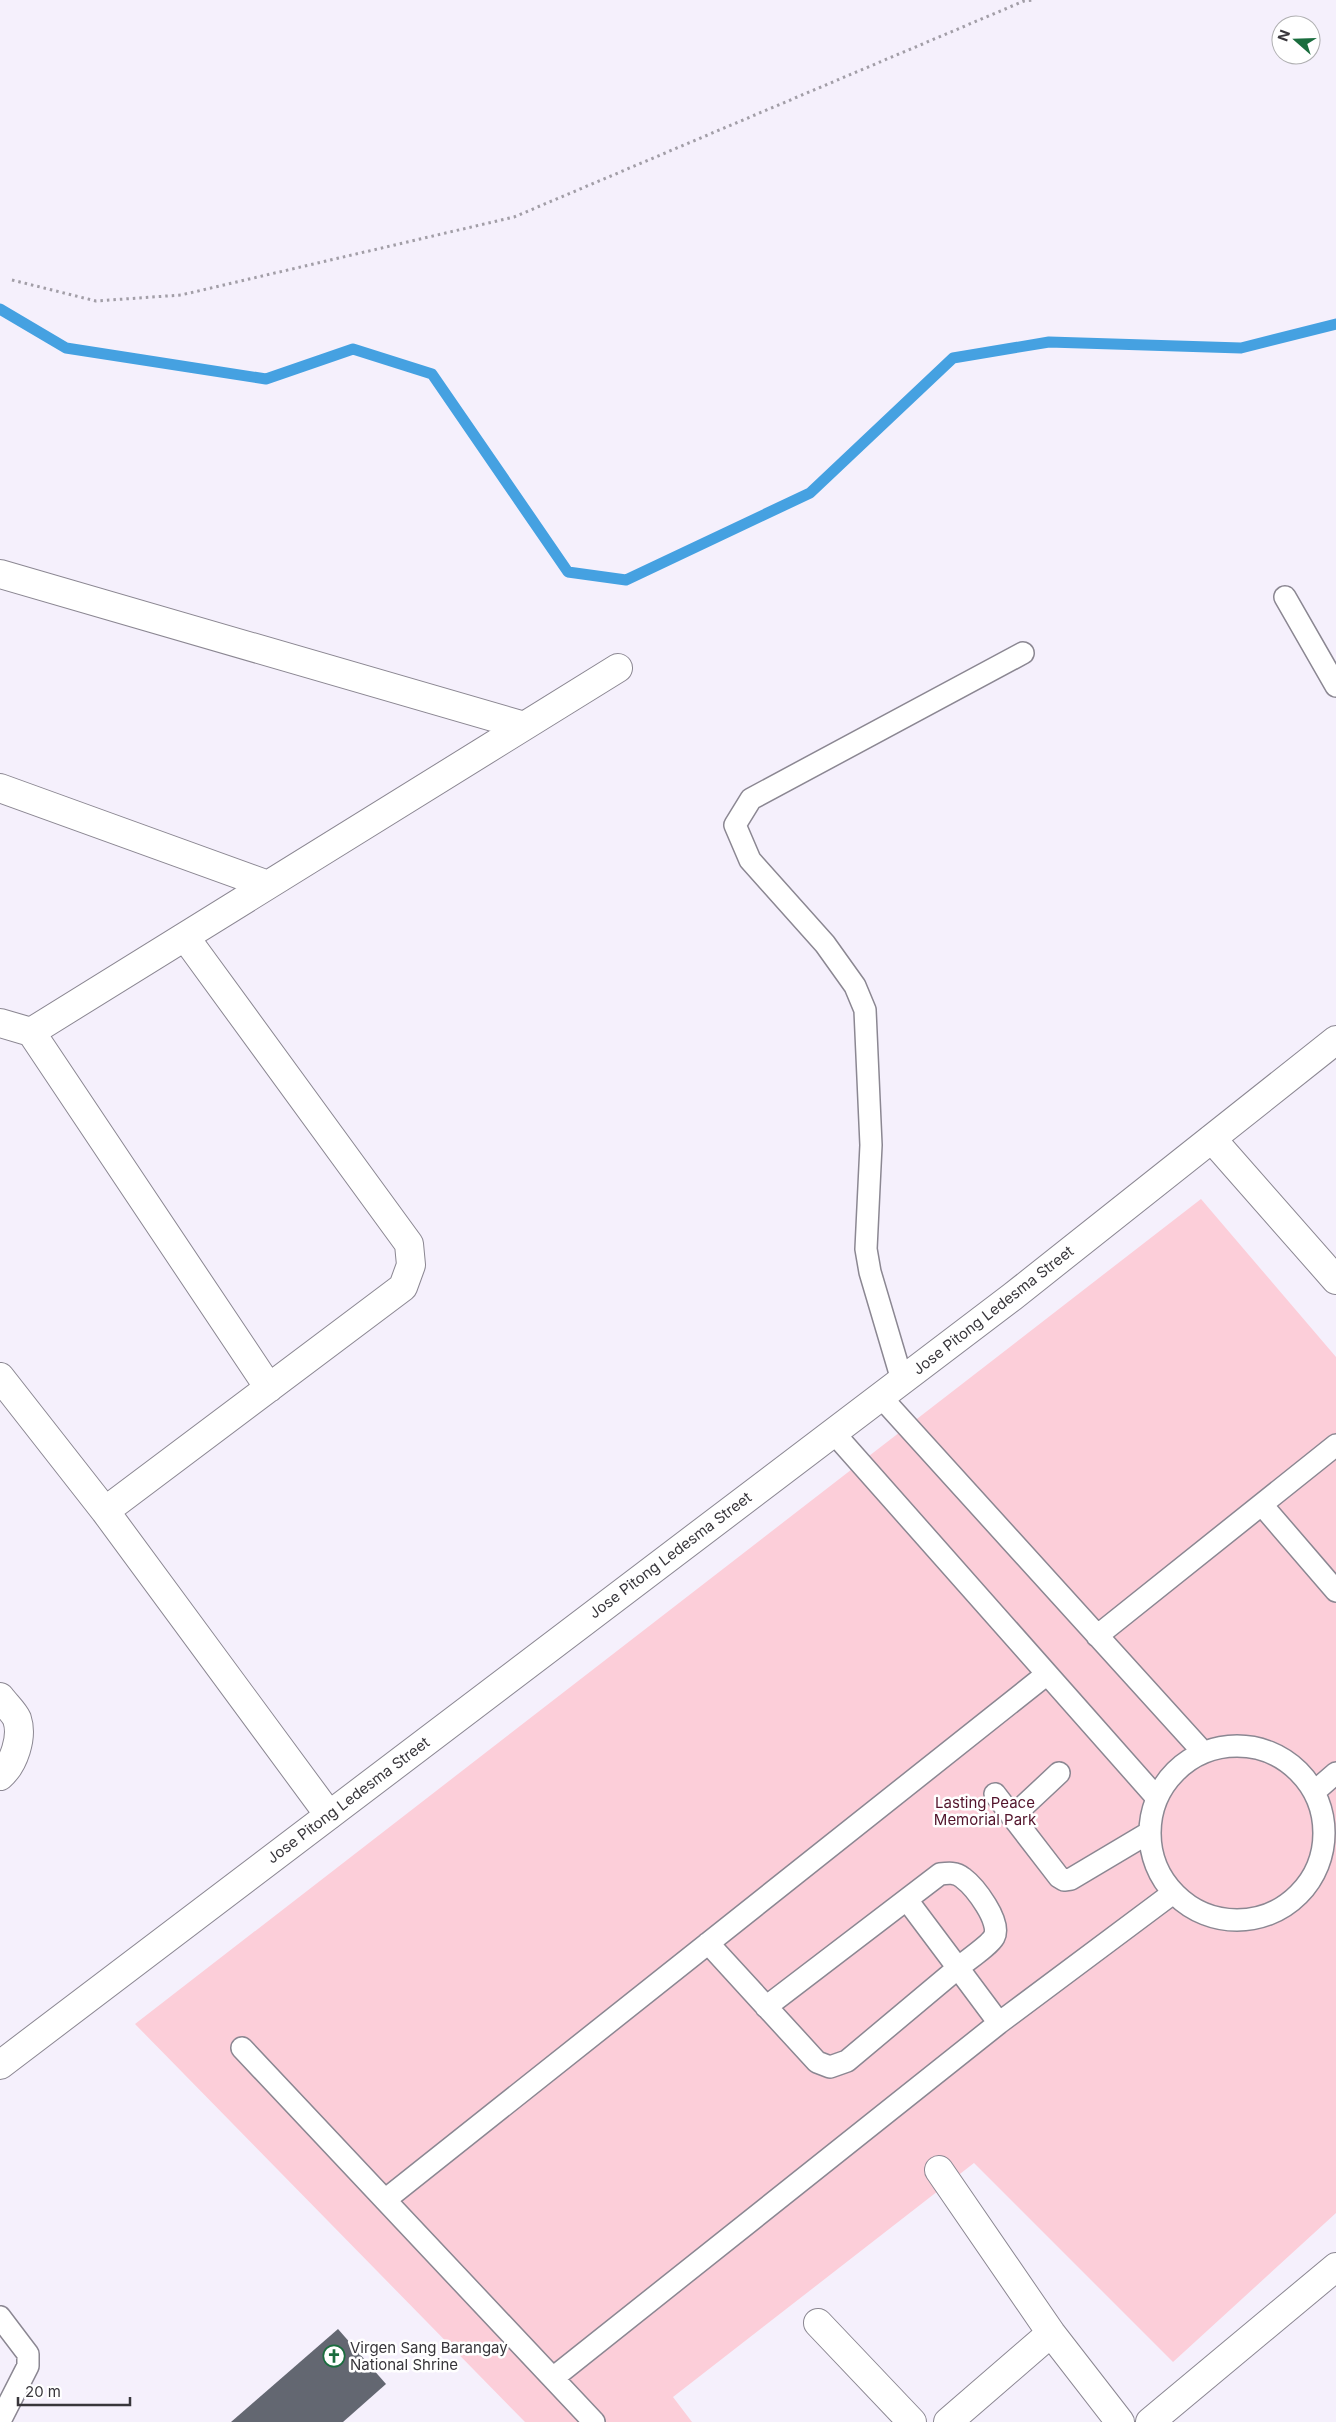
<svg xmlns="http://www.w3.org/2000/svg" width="1336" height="2422" viewBox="0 0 1336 2422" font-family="Inter,sans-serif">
<rect width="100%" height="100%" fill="#f5f0fc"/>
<!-- green -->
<path fill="#fcced9" d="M1201 1199 1336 1357V2213L1173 2362 974 2163 673 2397 692 2422H525L135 2024Z"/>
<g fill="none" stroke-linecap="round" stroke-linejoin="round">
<!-- stream -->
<path stroke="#45a1e1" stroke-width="11" d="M0 309 66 348 266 379 353 349 432 374 568 572 626 580 810 493 953 358 1049 342 1241 348 1336 324"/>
</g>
<!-- building -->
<path fill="#636771" d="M338 2329 386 2384 343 2422H231Z"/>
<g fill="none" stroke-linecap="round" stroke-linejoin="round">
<!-- lane casing -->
<g stroke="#8b8792" stroke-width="24">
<path id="lane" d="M1285 597 1336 686
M902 1380 870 1272 866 1249 871 1145 865 1010 855 986 825 944 750 860 735 825 751 799 1023 653
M880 1396 1203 1752
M833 1432 1157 1798
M1262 1505 1336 1591
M1097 1636 1336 1445
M1150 1833a87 87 0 1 1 174 0a87 87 0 1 1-174 0Z
M1314 1792 1336 1773
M995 1794 1059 1877 1064 1880 1071 1879 1150 1832
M1012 1817 1059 1773
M708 1943 817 2062 830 2067 847 2061 958 1968 999 2023
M766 2007 940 1874C948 1873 956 1872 963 1878 975 1887 1002 1922 994 1937 989 1946 967 1960 958 1968L907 1900
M242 2048 594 2422
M385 2200 1047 1674
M0 2317 28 2354V2366L0 2421
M553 2378 999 2023 1173 1893"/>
</g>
<!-- street casing -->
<g stroke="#8b8792" stroke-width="30">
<path id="street" d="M0 574 524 726
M0 788 268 885
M0 1023 31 1032 269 1388
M31 1032 618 668
M1212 1139 1336 1280
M0 1377 105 1511 329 1815
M105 1511 403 1287 411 1265 409 1244 185 937
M0 1697C5 1704 14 1712 17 1719 23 1737 14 1764 0 1776
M939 2170 1051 2333 1120 2422
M818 2323 912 2422
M948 2422 1051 2333
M1150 2422 1336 2267"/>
</g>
<!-- secondary casing -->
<g stroke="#8b8792" stroke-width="30">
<path id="secondary" d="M0 2065 1012 1297 1336 1040"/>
</g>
<!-- path -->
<path stroke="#a29ea7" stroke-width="3" stroke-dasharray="2.5 4" stroke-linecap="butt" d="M12 280 96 301 181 295 514 217 1024 1 1034 0"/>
<!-- lane -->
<use href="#lane" stroke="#fff" stroke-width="21"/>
<!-- street -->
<use href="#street" stroke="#fff" stroke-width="28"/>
<!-- secondary -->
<use href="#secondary" stroke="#fff" stroke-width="28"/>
</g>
<!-- icons -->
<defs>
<g id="church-ring" transform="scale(1.125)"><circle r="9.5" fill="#fff" stroke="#1a6d3e" stroke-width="1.5"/><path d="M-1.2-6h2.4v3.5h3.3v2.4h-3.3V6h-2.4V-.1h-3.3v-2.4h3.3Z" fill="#1a6d3e"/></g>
</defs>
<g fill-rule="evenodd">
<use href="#church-ring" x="334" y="2356"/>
</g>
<g text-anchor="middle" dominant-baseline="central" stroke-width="5" stroke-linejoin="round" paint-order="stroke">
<!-- street labels -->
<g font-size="15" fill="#38363b" stroke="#fff">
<text transform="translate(993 1310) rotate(-38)">Jose Pitong Ledesma Street</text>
<text transform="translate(670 1555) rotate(-37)">Jose Pitong Ledesma Street</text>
<text transform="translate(348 1800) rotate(-37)">Jose Pitong Ledesma Street</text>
</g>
<!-- park labels -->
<g font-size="15" fill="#52132b" stroke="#fff">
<text x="985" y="1802">Lasting Peace<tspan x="985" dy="17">Memorial Park</tspan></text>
</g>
<!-- poi labels -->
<g font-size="15" fill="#38363b" stroke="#fff" text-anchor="start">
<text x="350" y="2347">Virgen Sang Barangay<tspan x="350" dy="17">National Shrine</tspan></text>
</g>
</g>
<!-- north arrow -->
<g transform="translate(1296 40) rotate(290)"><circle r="24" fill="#ffffff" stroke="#afafb1"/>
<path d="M0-4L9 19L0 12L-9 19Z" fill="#1a6d3e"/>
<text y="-8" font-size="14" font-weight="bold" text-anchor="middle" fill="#38363b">N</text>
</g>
<!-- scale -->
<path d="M18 2397v8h112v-8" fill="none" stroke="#38363b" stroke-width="2.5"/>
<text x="25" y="2397" font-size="15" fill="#38363b" stroke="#ffffff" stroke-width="4" paint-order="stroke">20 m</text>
</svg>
